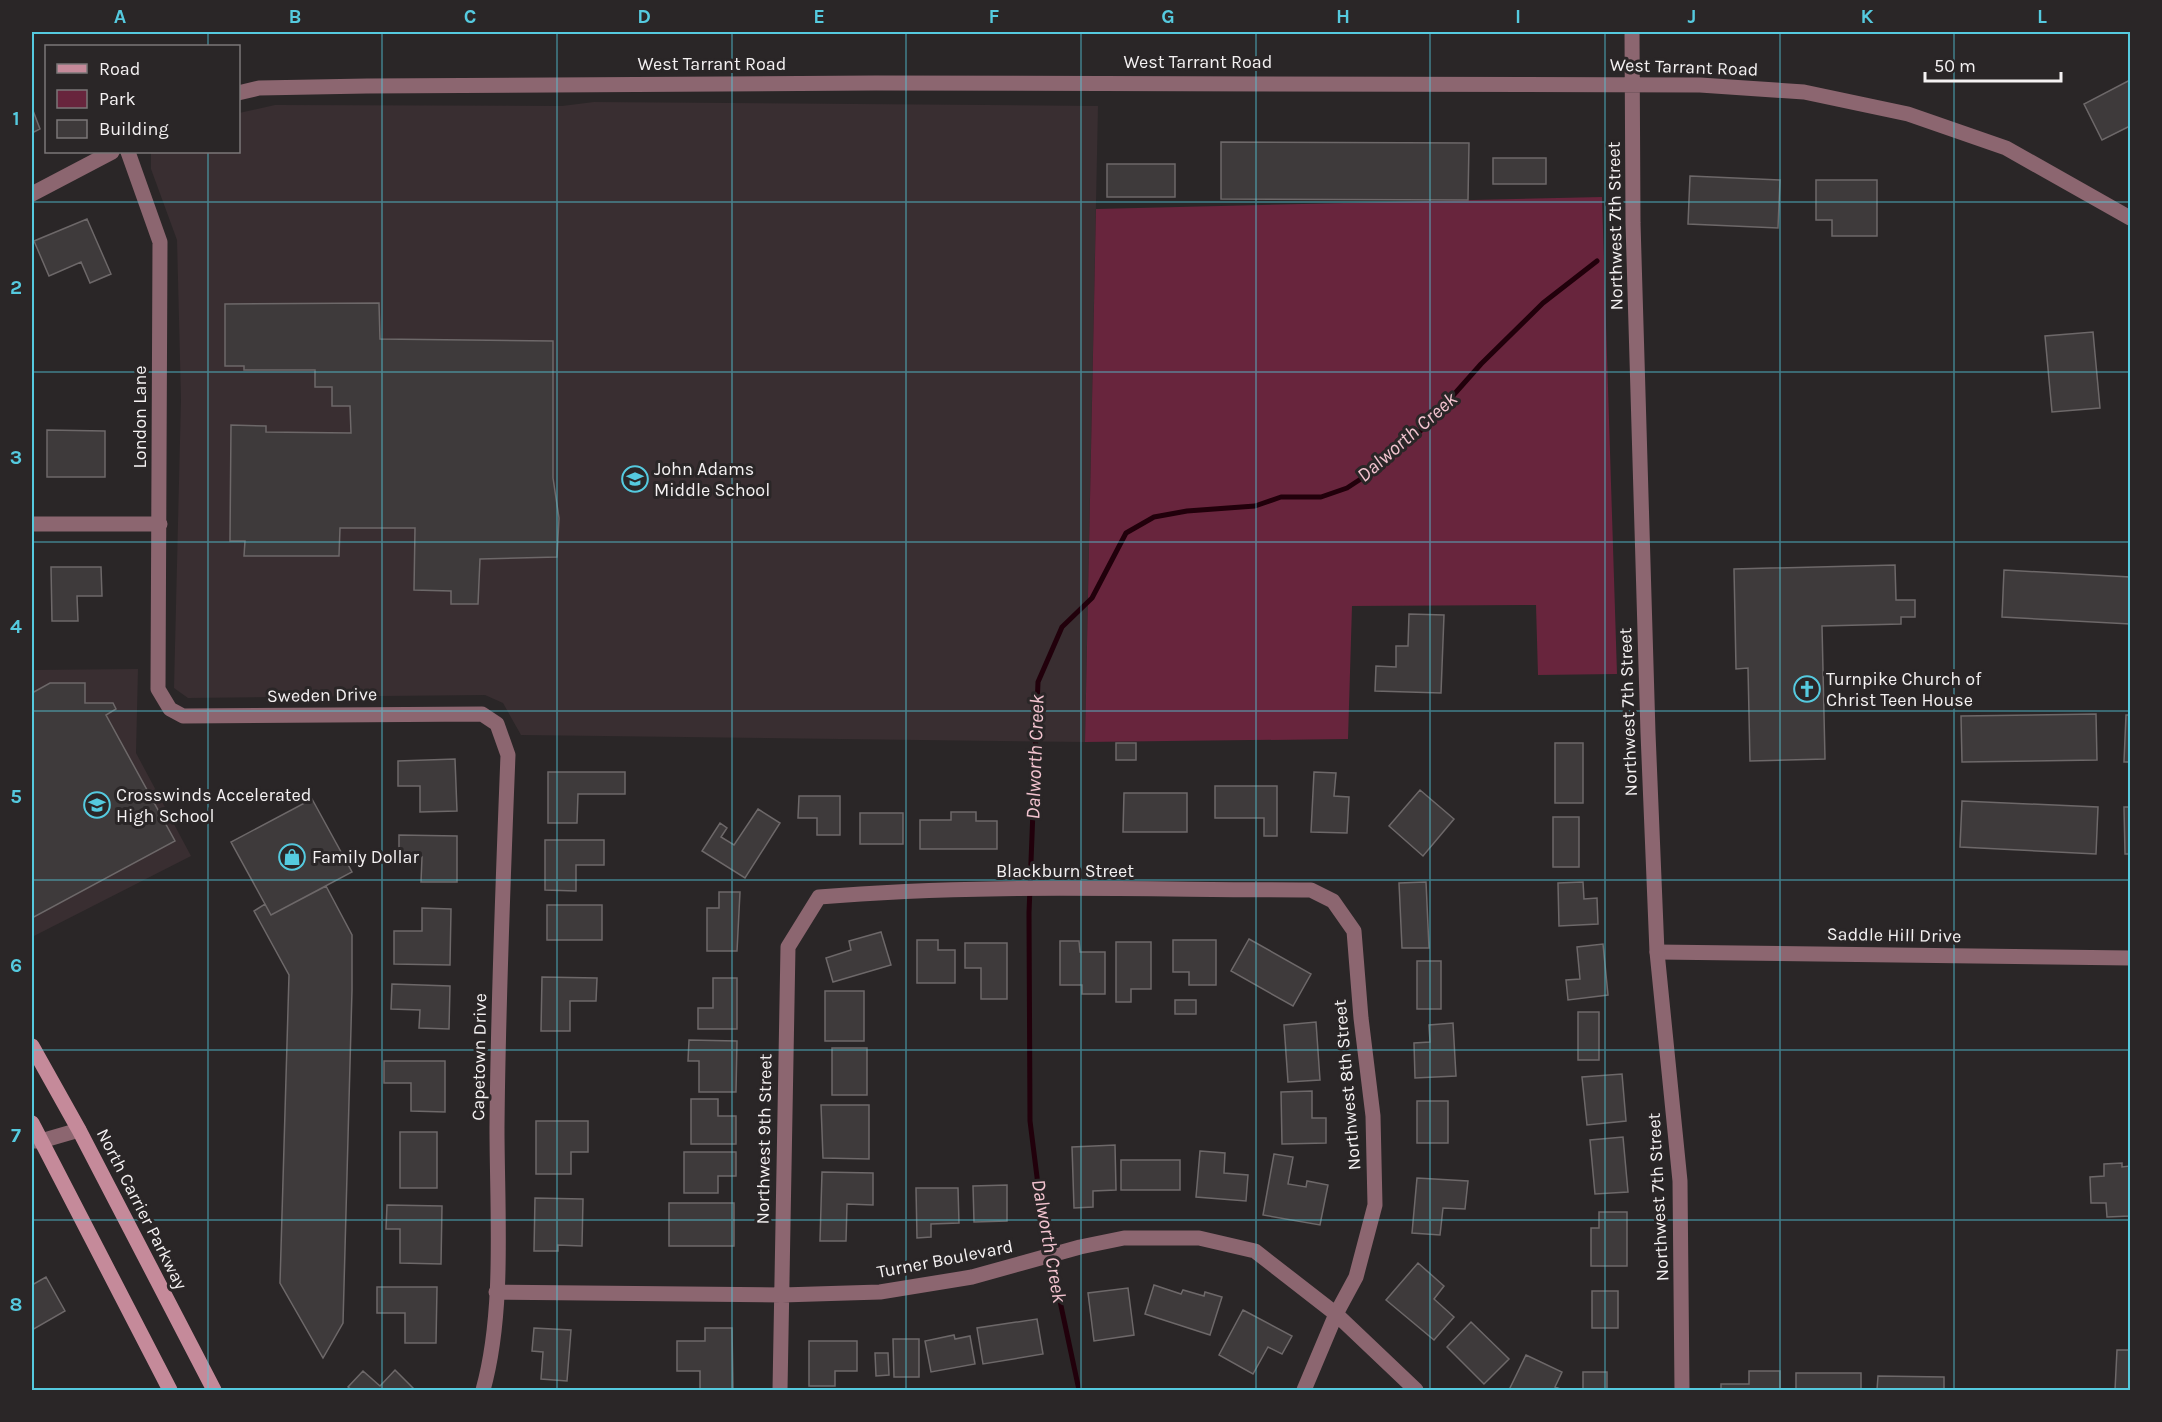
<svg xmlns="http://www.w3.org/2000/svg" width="2162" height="1422" viewBox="0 0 2162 1422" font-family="Karla,sans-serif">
<rect width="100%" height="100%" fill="#2a2627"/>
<!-- built -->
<path fill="#392e31" d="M594 102 1098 106 1085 742 521 735 503 703 485 695 188 698 174 688 181 399 177 240 151 169V152H238L239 113 275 105 562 106Z
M138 669 136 753 191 856 32 937V670Z"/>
<!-- green -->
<path fill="#68253d" d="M1602 197 1617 674 1538 675 1536 605 1352 606 1348 739 1085 742 1096 209Z"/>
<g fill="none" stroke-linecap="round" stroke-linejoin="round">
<!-- stream -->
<path stroke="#21000b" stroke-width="5" d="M1079 1390 1042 1217 1030 1121 1029 913 1038 682 1062 627 1092 598 1126 533 1154 517 1187 511 1255 506 1281 497H1321L1347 488 1376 469 1426 426 1481 364 1543 303 1597 261"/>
</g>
<!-- building -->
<path fill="#3e3a3b" stroke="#6d6869" stroke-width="1.5" d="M2130 80V126L2102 140 2084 104Z
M32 108 40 129 32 133Z
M1221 142 1469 143 1468 200 1221 199Z
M1493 158H1546V184H1493Z
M1107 164H1175V197H1107Z
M1690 176 1780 180 1778 228 1688 224Z
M1816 180H1877V236H1832V220H1816Z
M87 219 111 274 90 283 81 262 49 276 34 241Z
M379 303 380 339 553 341V478L559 518 557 557 480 559 478 604H451V591L414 590 415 528H340L339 556H244L245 541H230L231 425 266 426V432L351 433 350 406H332V387H315V370H244V366H225V304Z
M2093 332 2100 408 2052 412 2045 336Z
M47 430 105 431V477H47Z
M1895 565 1896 600H1915V617H1901V624L1822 626 1825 759 1750 761 1748 668 1736 669 1734 569Z
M51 567H101L102 596H77L78 621H52Z
M2004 570 2130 577V624L2002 617Z
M1409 614 1444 615 1441 693 1375 691 1376 666 1396 667V646H1408Z
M50 683H85V703H113L116 709 106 715 175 841 32 918V693Z
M2096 714 2097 760 1962 762 1961 716Z
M2126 715H2130V762H2124Z
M1116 743H1136V760H1116Z
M1555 743H1583V803H1555Z
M455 759 457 811 420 812V786H398V761Z
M548 772H625V794H578L577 823H548Z
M1314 772 1336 773 1334 796 1349 797 1347 833 1311 832Z
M1215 786H1277V836H1264V818H1215Z
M1420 790 1454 819 1423 856 1389 826Z
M1124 793H1187V832H1123Z
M799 796H840V835H817V818H798Z
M312 799 352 872 271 915 231 842Z
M1962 801 2098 807 2096 854 1960 847Z
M2124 807H2130V854H2125Z
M758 809 780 823 745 878 702 851 720 823 727 828 721 837 734 845Z
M951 812H976V821H997V849H920V820H951Z
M860 813H903V844H860Z
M1553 817H1579V867H1553Z
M399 835 457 836V882H421L422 857 399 856Z
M545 840H604V865H576V891L545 890Z
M1426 882 1429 948H1402L1399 883Z
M1583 882 1584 899 1597 898 1598 924 1559 926 1558 883Z
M326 886 352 935V990L343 1323 323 1358 280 1283 289 975 254 911 265 904 271 915Z
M719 892H740L737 951H707V908H719Z
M547 905H602V940H547Z
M422 908 451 909 450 965 394 964V931H422Z
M881 932 891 965 833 982 826 958 851 950 849 941Z
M1249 939 1311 974 1293 1006 1231 971Z
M917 940H938V950H955V983H917Z
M1173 940H1216V985H1189V972H1173Z
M1060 941H1079L1080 952H1105V994H1082V985H1060Z
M1116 942H1151V989H1131V1002H1116Z
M965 943H1007V999H981V968H965Z
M1603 944 1608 995 1568 1000 1566 980 1580 979 1577 947Z
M1417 961H1441V1009H1417Z
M542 977 597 978 596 1001H570V1031H541Z
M713 978H737V1029H698V1008H713Z
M392 984 450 986 449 1029 419 1028 420 1010 391 1009Z
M825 991H864V1041H825Z
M1175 1000H1196V1014H1175Z
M1578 1012H1599V1060H1578Z
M1316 1022 1320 1080 1288 1082 1284 1025Z
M1453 1023 1456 1076 1415 1078 1414 1043 1430 1042 1429 1025Z
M689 1040 737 1041 736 1092H699V1061H688Z
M832 1048H867V1095H832Z
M384 1061H445V1112L411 1111V1083H384Z
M1622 1074 1626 1121 1587 1125 1582 1077Z
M1312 1091V1118H1326V1143L1282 1144 1281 1092Z
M691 1099H718V1116H736V1144H691Z
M1417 1101H1448V1143H1417Z
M821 1105H869V1159L823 1158Z
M536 1121H588V1152H571V1174H536Z
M400 1132H437V1188H400Z
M1623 1137 1628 1192 1595 1194 1590 1140Z
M1115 1145 1116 1190 1093 1191V1207L1074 1208 1072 1147Z
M1200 1151 1225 1153 1224 1173 1248 1175 1246 1201 1196 1197Z
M684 1152H736V1176H718V1193H684Z
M1274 1154 1293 1157 1288 1184 1306 1187 1307 1181 1328 1185 1320 1225 1263 1215Z
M1121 1160H1180V1190H1121Z
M2122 1163V1167L2130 1166V1216L2107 1217 2106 1203H2091L2090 1177 2104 1176V1164Z
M822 1172 873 1173V1205L847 1204 846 1241H820Z
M1417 1178 1468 1181 1465 1209 1443 1208 1440 1235 1412 1233Z
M1007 1185V1221L974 1222 973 1186Z
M916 1188H958L959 1223 931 1224V1237L917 1238Z
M535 1198 583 1199 582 1246 558 1245V1251H534Z
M669 1203H734V1246H669Z
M387 1205 442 1206 441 1264 400 1263V1229H386Z
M1599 1212H1627V1266H1591V1228H1599Z
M1418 1263 1444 1286 1434 1299 1454 1317 1434 1340 1386 1300Z
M46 1277 65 1311 32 1330V1285Z
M1154 1285 1181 1294 1183 1290 1204 1296 1205 1292 1222 1297 1210 1335 1145 1314Z
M377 1287H437L436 1343H405V1313H377Z
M1128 1288 1134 1335 1094 1341 1088 1293Z
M1592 1291H1618V1328H1592Z
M1243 1310 1292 1336 1282 1354 1268 1347 1253 1374 1219 1355Z
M1037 1319 1043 1354 983 1364 977 1328Z
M1471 1322 1509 1359 1484 1384 1447 1347Z
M534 1328 571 1330 567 1381 541 1379 543 1352 532 1351Z
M705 1328H732L733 1390H700V1371H677V1341H705Z
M954 1335 955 1339 970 1336 975 1364 931 1372 925 1341Z
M893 1339H919V1377H894Z
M809 1341H857V1371H835V1386H809Z
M2117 1350H2130V1390H2115Z
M875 1353H888L889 1375 876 1376Z
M1526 1355 1562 1372 1555 1387 1563 1390H1509Z
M395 1370 415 1390H352L348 1387 363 1371 380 1386Z
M1749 1371H1780V1390H1721V1384H1749Z
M1583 1372H1607V1390H1583Z
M1796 1373H1861V1390H1796Z
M1878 1376 1944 1377V1390H1877Z"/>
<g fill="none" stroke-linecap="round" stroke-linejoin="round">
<!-- minor -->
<path stroke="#8c6670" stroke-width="15" d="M128 152 160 242 158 689 170 709 183 716 482 714 497 724 508 755C503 879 498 1003 497 1128 497 1211 505 1311 483 1390
M32 524H160
M1657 952 2130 958
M32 1141H41L79 1130
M496 1292 782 1295 880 1292 972 1277 1080 1247 1124 1238H1199L1255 1251 1336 1314 1416 1390
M780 1390 788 947 819 897C981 883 1148 890 1311 890L1333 901 1354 931 1361 1018 1373 1116 1375 1205 1356 1277 1336 1314 1304 1390"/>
<!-- tertiary -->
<path stroke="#8c6670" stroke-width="15" d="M1632 32 1633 223 1648 733 1657 952 1680 1181 1682 1390
M238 93 259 88 367 86 875 83 1700 85 1804 92 1908 114 2006 148 2130 218
M32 194 112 152"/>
<!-- secondary -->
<path stroke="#c58a9a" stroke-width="15" d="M32 1046 79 1130 214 1390
M32 1123 170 1390"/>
</g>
<!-- grid -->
<path fill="none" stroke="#55cadf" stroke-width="1.5" stroke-opacity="0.55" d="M208 32V46M382 32V1390M557 32V1390M732 32V1390M906 32V1390M1081 32V1390M1256 32V1390M1430 32V1390M1605 32V1390M1780 32V1390M1954 32V1390M208 152V1390M32 202H2130M32 372H2130M32 542H2130M32 711H2130M32 880H2130M32 1050H2130M32 1220H2130"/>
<!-- icons -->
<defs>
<g id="school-ring" transform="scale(1.35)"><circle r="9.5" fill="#2a2627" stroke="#55cadf" stroke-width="1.5"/><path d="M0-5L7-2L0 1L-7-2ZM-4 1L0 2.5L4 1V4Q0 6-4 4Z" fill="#55cadf"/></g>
<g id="church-ring" transform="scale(1.35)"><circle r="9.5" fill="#2a2627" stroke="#55cadf" stroke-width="1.5"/><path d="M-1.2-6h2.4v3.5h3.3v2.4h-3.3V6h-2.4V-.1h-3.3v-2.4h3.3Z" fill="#55cadf"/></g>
<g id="shop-ring" transform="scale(1.35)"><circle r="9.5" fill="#2a2627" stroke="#55cadf" stroke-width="1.5"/><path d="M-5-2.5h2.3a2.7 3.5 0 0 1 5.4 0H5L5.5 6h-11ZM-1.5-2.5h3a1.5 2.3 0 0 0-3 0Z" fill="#55cadf"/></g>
</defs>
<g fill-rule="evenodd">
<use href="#school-ring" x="635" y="479"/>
<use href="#church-ring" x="1807" y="689"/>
<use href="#school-ring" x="97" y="805"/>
<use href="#shop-ring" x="292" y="857"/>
</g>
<g text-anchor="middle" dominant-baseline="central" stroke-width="6" stroke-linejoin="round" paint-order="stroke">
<!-- street labels -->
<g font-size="18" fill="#f4f1f2" stroke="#2a2627">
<text x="1198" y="62">West Tarrant Road</text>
<text x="712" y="64">West Tarrant Road</text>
<text transform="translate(1684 67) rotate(2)">West Tarrant Road</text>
<text transform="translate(1615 226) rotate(-91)">Northwest 7th Street</text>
<text transform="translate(140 417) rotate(-90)">London Lane</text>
<text transform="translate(322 695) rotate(-1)">Sweden Drive</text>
<text transform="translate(1628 712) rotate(-92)">Northwest 7th Street</text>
<text x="1065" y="871">Blackburn Street</text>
<text transform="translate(1894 935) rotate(1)">Saddle Hill Drive</text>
<text transform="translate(479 1057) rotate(-89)">Capetown Drive</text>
<text transform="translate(1347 1085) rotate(-95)">Northwest 8th Street</text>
<text transform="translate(764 1139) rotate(-89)">Northwest 9th Street</text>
<text transform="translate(1658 1197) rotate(-93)">Northwest 7th Street</text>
<text transform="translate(142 1209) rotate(63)">North Carrier Parkway</text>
<text transform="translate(945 1259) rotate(-11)">Turner Boulevard</text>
</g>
<!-- poi labels -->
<g font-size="18" fill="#f4f1f2" stroke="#2a2627" text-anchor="start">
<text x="654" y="469">John Adams<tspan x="654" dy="21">Middle School</tspan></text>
<text x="1826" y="679">Turnpike Church of<tspan x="1826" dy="21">Christ Teen House</tspan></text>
<text x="116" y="795">Crosswinds Accelerated<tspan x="116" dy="21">High School</tspan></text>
<text x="312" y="857">Family Dollar</text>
</g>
<!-- water labels -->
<g font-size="20" font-style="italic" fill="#f3c4d0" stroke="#2a2627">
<text transform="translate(1407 437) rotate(-41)">Dalworth Creek</text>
<text transform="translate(1035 757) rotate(-88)">Dalworth Creek</text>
<text transform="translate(1049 1241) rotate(80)">Dalworth Creek</text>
</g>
</g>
<!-- border -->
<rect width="2162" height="1422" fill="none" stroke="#2a2627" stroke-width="66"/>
<!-- legend -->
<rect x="45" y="45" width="195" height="108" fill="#2a2627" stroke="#7b7778" stroke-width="1.5"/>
<rect x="57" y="64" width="30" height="9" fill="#c58a9a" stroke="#7b7778" stroke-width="1.5"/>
<text x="99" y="75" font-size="18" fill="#f4f1f2">Road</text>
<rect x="57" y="90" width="30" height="18" fill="#68253d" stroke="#7b7778" stroke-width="1.5"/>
<text x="99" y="105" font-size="18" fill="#f4f1f2">Park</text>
<rect x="57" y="120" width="30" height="18" fill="#3e3a3b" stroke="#7b7778" stroke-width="1.5"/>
<text x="99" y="135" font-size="18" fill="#f4f1f2">Building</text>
<!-- scale -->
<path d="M1925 72v9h136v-9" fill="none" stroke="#f4f1f2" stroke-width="3"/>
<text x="1934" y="72" font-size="18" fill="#f4f1f2" stroke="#2a2627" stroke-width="4.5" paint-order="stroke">50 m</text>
<rect x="33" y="33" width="2096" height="1356" fill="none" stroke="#55cadf" stroke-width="2"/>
<g font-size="20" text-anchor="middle" font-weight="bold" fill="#55cadf">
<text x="120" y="23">A</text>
<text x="295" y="23">B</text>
<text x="470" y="23">C</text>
<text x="644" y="23">D</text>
<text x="819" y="23">E</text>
<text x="994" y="23">F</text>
<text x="1168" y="23">G</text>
<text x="1343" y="23">H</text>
<text x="1518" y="23">I</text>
<text x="1692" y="23">J</text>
<text x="1867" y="23">K</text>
<text x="2042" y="23">L</text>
<text x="16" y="125">1</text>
<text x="16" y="294">2</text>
<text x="16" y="464">3</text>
<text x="16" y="633">4</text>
<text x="16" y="803">5</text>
<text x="16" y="972">6</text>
<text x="16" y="1142">7</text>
<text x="16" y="1311">8</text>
</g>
</svg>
